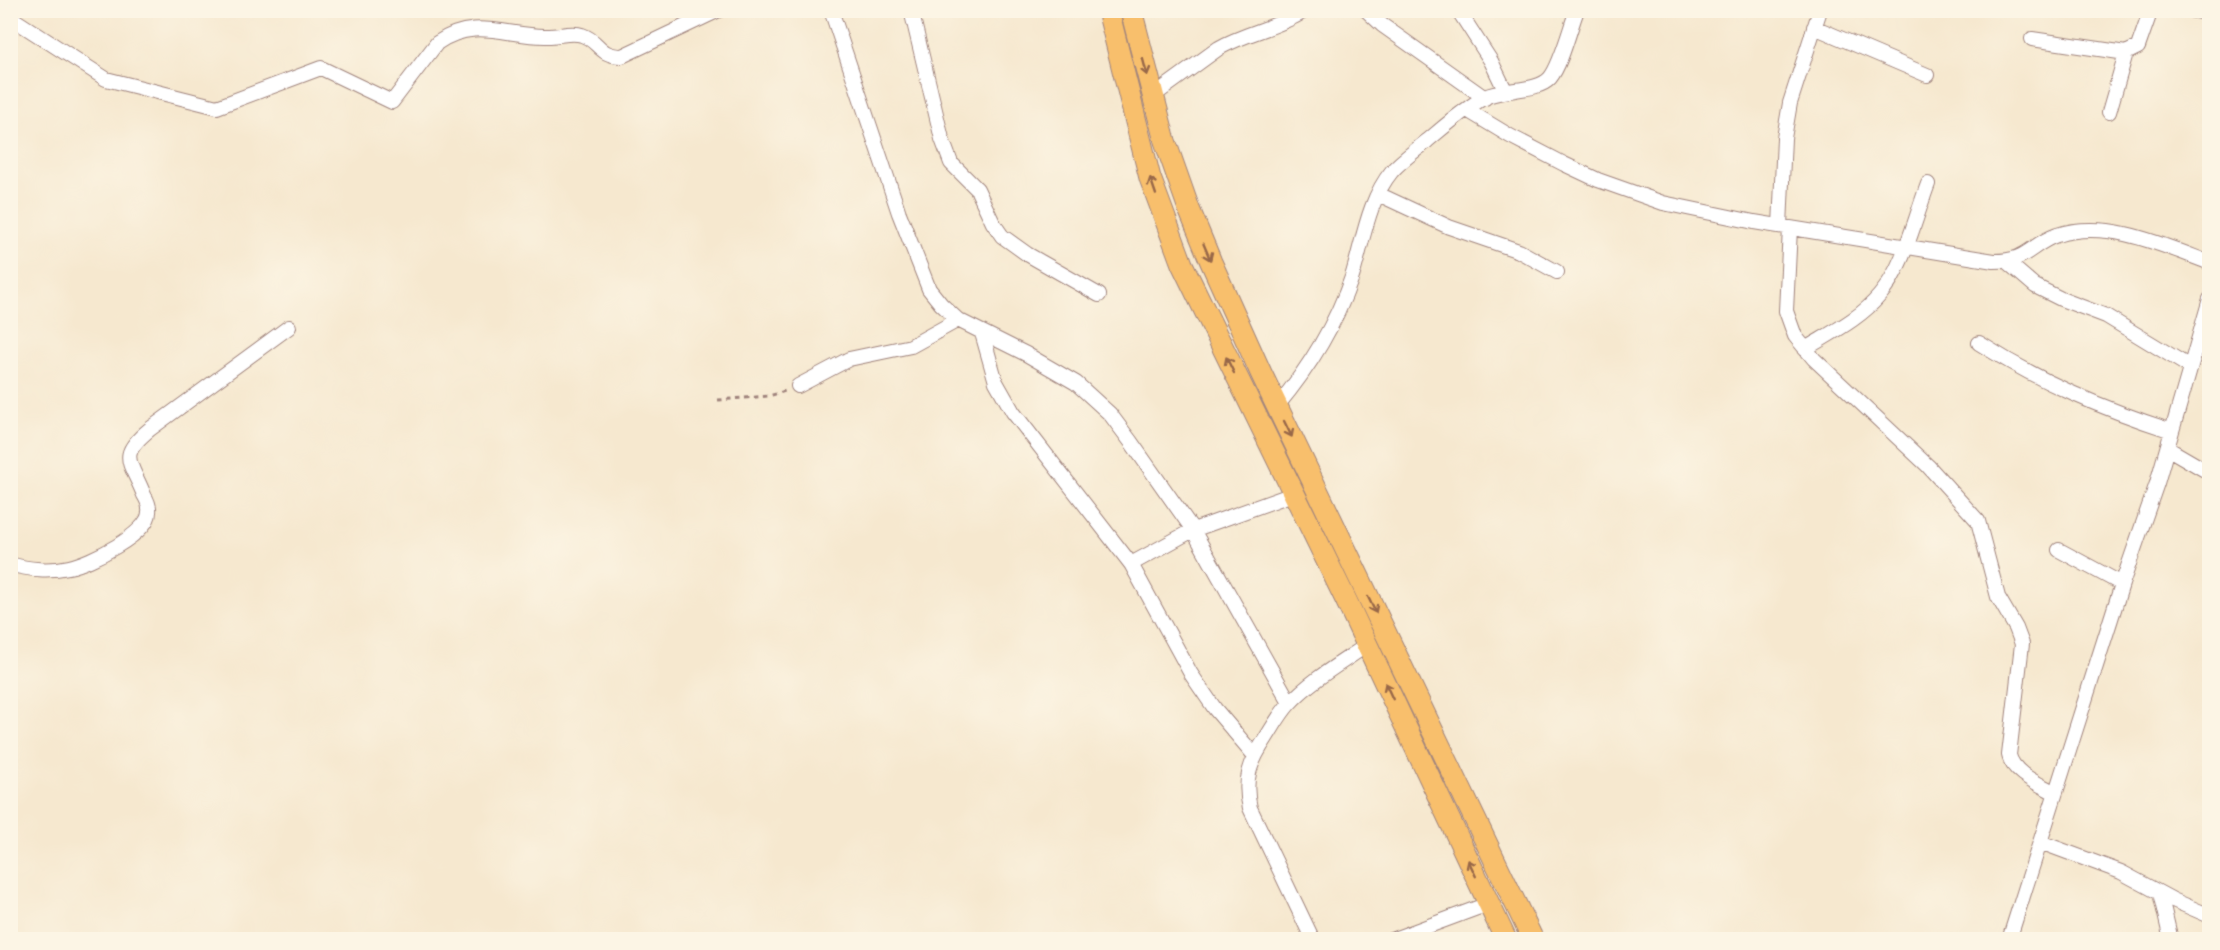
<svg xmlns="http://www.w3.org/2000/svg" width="2220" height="950" viewBox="0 0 2220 950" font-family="'IM FELL French Canon',serif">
<rect width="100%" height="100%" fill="#fcf5e5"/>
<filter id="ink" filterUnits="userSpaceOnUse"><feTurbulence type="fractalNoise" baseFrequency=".0167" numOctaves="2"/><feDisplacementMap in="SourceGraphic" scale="12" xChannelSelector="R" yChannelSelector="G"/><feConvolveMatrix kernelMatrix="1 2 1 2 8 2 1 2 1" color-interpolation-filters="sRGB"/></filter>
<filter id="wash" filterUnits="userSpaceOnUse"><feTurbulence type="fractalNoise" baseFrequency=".008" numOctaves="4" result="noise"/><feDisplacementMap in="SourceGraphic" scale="24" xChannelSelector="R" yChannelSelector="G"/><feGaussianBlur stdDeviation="1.35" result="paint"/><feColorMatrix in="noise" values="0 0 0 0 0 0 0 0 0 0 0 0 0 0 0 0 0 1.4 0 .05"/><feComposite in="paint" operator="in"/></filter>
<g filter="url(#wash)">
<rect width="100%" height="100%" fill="#f6e8cf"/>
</g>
<g filter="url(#ink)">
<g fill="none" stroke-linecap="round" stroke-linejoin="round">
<!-- minor casing -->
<g stroke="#a0847d" stroke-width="16">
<path id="minor" d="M831 10 899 213 929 289 941 304 958 320 1026 354 1076 383 1110 414 1131 442 1193 530 1290 703
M911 10 942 139 951 163 977 189 993 223 1002 236 1027 254 1099 295
M1366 10 1382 25 1485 98
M1458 10 1491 61 1505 90
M2189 10 2210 14
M10 17 106 79 217 107 321 68 392 102 437 43C474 17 506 36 545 36 557 37 571 31 582 35 600 41 598 56 622 56L719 10
M1814 27 1927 75
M2032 39 2126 53 2138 47 2151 10
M1153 96 1219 48C1247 32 1278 28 1306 10
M1467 110 1510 136 1564 164 1598 180 1663 203 1754 222 1994 261C2029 261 2029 245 2057 235 2107 219 2163 245 2210 263
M2109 112 2126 53
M1378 194 1449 227 1519 251 1557 272
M1780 226 1784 138 1790 103 1820 10
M1790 228 1786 311 1795 336 1814 359 1928 466 1978 521 1998 597 2016 628 2022 644 2009 755C2013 774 2040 784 2055 793
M2006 261 2035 286 2061 299 2106 316 2190 367
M982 333 996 382 1013 412 1131 564 1191 674 1215 709 1255 756
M1979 343C2042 383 2101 408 2172 431
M1805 349C1831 333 1860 319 1880 295 1904 267 1915 218 1928 184
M798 386 849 359 911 346 958 320
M1277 406C1310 367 1335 326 1352 277 1363 242 1368 200 1392 171 1402 160 1415 151 1427 141 1445 126 1464 109 1485 97 1503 88 1538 92 1550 78 1561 65 1570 28 1577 10
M2167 448 2210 473
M2059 550 2122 584
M10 564C28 570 51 571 69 567 89 563 149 534 149 512 150 506 147 500 144 495 131 461 116 457 150 429L289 327
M1131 564 1193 530 1293 494
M2040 842 2121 872 2173 900 2210 916
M2160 893 2171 940
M1313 940 1250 808C1243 780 1250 762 1266 738 1273 727 1280 714 1289 704 1311 680 1341 663 1367 645
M1391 940 1488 904
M2009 940 2122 584 2157 483 2210 299"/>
</g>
<!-- trunk casing -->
<g stroke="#a0847d" stroke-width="23">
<path id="trunk" d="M1108 10 1150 178 1182 264 1346 600 1506 940
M1131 10 1165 141 1189 209 1211 262 1261 373 1533 940"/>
</g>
<!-- path -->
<path stroke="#a0847d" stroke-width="3" stroke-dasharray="4.5 4.5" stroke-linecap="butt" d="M718 400 769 396 785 391"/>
<!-- minor -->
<use href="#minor" stroke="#fff" stroke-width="14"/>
<!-- trunk -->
<use href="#trunk" stroke="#f8bf6c" stroke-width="21"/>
</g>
<!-- one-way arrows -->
<defs><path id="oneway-shaft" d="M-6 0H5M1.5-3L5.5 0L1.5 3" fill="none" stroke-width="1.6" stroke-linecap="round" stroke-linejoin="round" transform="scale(1.5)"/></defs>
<g stroke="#986748">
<use href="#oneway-shaft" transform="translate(1145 67) rotate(75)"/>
<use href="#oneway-shaft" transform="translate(1153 186) rotate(-109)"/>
<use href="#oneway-shaft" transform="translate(1207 252) rotate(67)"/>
<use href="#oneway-shaft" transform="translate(1230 365) rotate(-116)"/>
<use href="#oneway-shaft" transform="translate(1288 429) rotate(64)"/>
<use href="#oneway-shaft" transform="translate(1372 605) rotate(64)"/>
<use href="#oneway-shaft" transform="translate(1389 691) rotate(-115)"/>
<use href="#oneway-shaft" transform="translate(1472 868) rotate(-115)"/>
</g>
</g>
<!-- margin -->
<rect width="2220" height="950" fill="none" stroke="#fcf5e5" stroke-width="36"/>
</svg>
